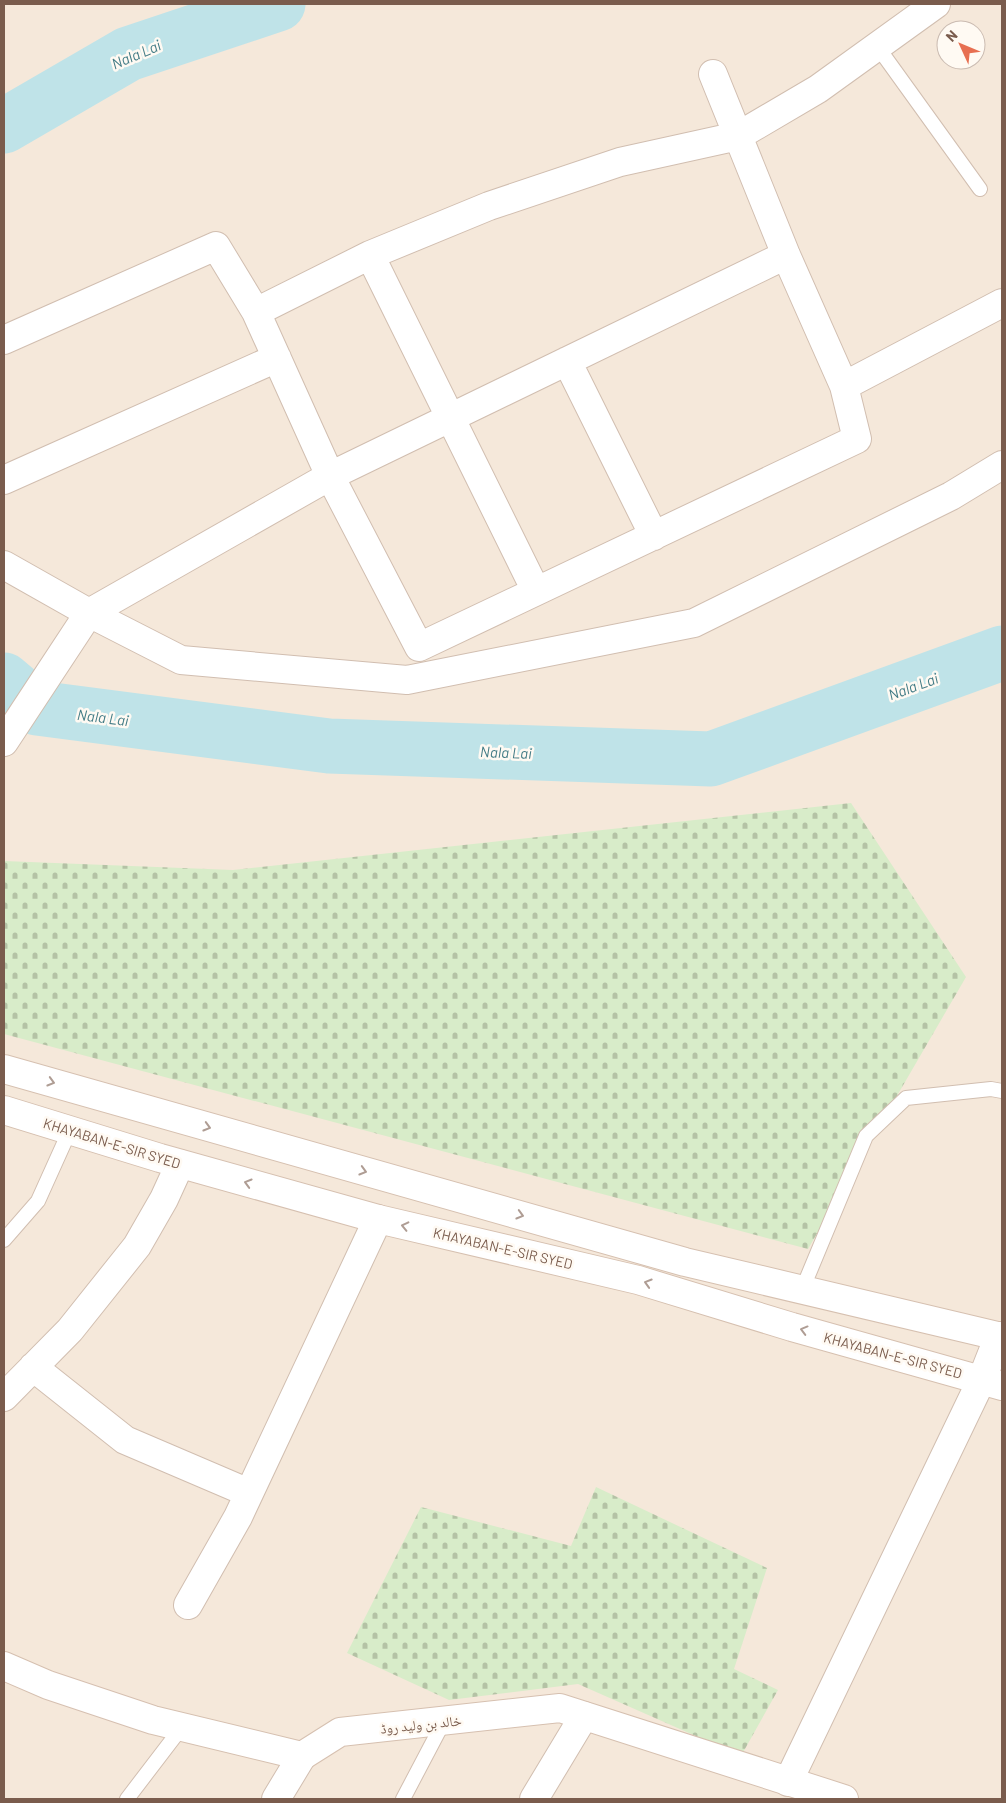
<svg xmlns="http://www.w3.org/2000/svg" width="1006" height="1803" viewBox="0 0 1006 1803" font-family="Barlow,'Noto Naskh Arabic',sans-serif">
<defs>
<pattern id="cemetery-stones" width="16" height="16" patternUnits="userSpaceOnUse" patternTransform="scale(1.25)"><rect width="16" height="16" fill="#d8ecc9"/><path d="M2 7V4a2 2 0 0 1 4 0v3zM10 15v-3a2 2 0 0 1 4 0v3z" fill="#b4c2a5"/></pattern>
</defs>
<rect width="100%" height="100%" fill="#fdf6ec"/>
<!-- residential -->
<path fill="#f5e8da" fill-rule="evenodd" d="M4 4H1002V1799H4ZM946 30H976V60H946Z"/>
<!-- cemetery -->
<path fill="url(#cemetery-stones)" d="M851 803 966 977 808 1249 4 1034V861L233 870Z
M596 1487 767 1568 734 1669 778 1690 741 1756 578 1684 449 1700 347 1653 421 1507 571 1546Z"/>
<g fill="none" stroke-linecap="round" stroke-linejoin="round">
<!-- river -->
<path stroke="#bfe3e8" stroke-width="55" d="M4 126 128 54 278 4
M4 680 37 708 329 746 711 759 1002 653"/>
<!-- lane casing -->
<g stroke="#d1beb0" stroke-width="16">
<path id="lane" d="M877 46 980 189
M4 1240 38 1201 70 1130
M802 1290 866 1136 906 1098 991 1089 1002 1091
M127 1799 182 1727
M403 1799 444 1721"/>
</g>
<!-- street casing -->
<g stroke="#d1beb0" stroke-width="30">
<path id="street" d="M370 255 536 591
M256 312 370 255 489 206 620 162 738 136 818 89 936 4
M4 340 216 246 256 312 330 476 419 647 857 439 844 386 786 255 713 74
M567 361 654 536
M844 386 1002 303
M4 480 277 358
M4 565 89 613 181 660 407 680 694 623 951 496 1002 465
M4 742 89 613 330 476 786 255
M33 1367 125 1440 249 1493
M4 1397 70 1330 137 1246 164 1199 180 1164
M188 1605 238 1517 378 1219
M788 1782 982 1379 999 1336
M276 1799 302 1756
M534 1799 584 1716"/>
</g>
<!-- secondary casing -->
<g stroke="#d6c0b0" stroke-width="30">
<path id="secondary" d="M4 1069 685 1262 1002 1337
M4 1110 160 1158 378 1219 638 1280 792 1327 1002 1386
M4 1666 48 1685 153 1720 302 1756 340 1732 560 1708 844 1799"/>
</g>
<!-- lane -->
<use href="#lane" stroke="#fff" stroke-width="14"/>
<!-- street -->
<use href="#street" stroke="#fff" stroke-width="28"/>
<!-- secondary -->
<use href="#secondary" stroke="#fff" stroke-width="28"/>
</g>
<!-- one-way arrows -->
<defs><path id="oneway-chevron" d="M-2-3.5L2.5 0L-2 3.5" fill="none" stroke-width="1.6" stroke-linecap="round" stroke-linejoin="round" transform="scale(1.25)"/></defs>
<g stroke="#af9d94">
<use href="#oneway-chevron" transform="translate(51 1082) rotate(16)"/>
<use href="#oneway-chevron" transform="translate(207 1127) rotate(16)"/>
<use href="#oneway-chevron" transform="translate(363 1171) rotate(16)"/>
<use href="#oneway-chevron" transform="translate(248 1183) rotate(-164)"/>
<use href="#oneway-chevron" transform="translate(520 1215) rotate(16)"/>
<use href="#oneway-chevron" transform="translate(405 1226) rotate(-167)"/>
<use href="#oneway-chevron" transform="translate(648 1283) rotate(-163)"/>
<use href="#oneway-chevron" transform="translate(804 1330) rotate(-165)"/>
</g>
<g text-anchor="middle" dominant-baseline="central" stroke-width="5" stroke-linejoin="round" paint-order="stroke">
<!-- street labels -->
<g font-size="14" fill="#7a5c4d" stroke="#fffaf3">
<text transform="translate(112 1143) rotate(17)">KHAYABAN-E-SIR SYED</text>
<text transform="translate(503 1248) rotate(13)">KHAYABAN-E-SIR SYED</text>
<text transform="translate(893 1355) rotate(15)">KHAYABAN-E-SIR SYED</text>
<text transform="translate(421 1724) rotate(-6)">خالد بن ولید روڈ</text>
</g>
<!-- water labels -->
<g font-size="15" font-style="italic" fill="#437c86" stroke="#fffaf3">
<text transform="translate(136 54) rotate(-23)">Nala Lai</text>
<text transform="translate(913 686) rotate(-20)">Nala Lai</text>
<text transform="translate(103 717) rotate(7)">Nala Lai</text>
<text transform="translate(506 752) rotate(2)">Nala Lai</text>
</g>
</g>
<!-- border -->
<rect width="1006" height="1803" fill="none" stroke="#7a5c4d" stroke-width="10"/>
<!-- north arrow -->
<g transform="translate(961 45) rotate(314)"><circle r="24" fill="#fffaf3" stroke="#cabbb1"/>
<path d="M0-4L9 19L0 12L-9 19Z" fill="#e76f51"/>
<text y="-8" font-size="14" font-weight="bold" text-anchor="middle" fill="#7a5c4d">N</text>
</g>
</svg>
